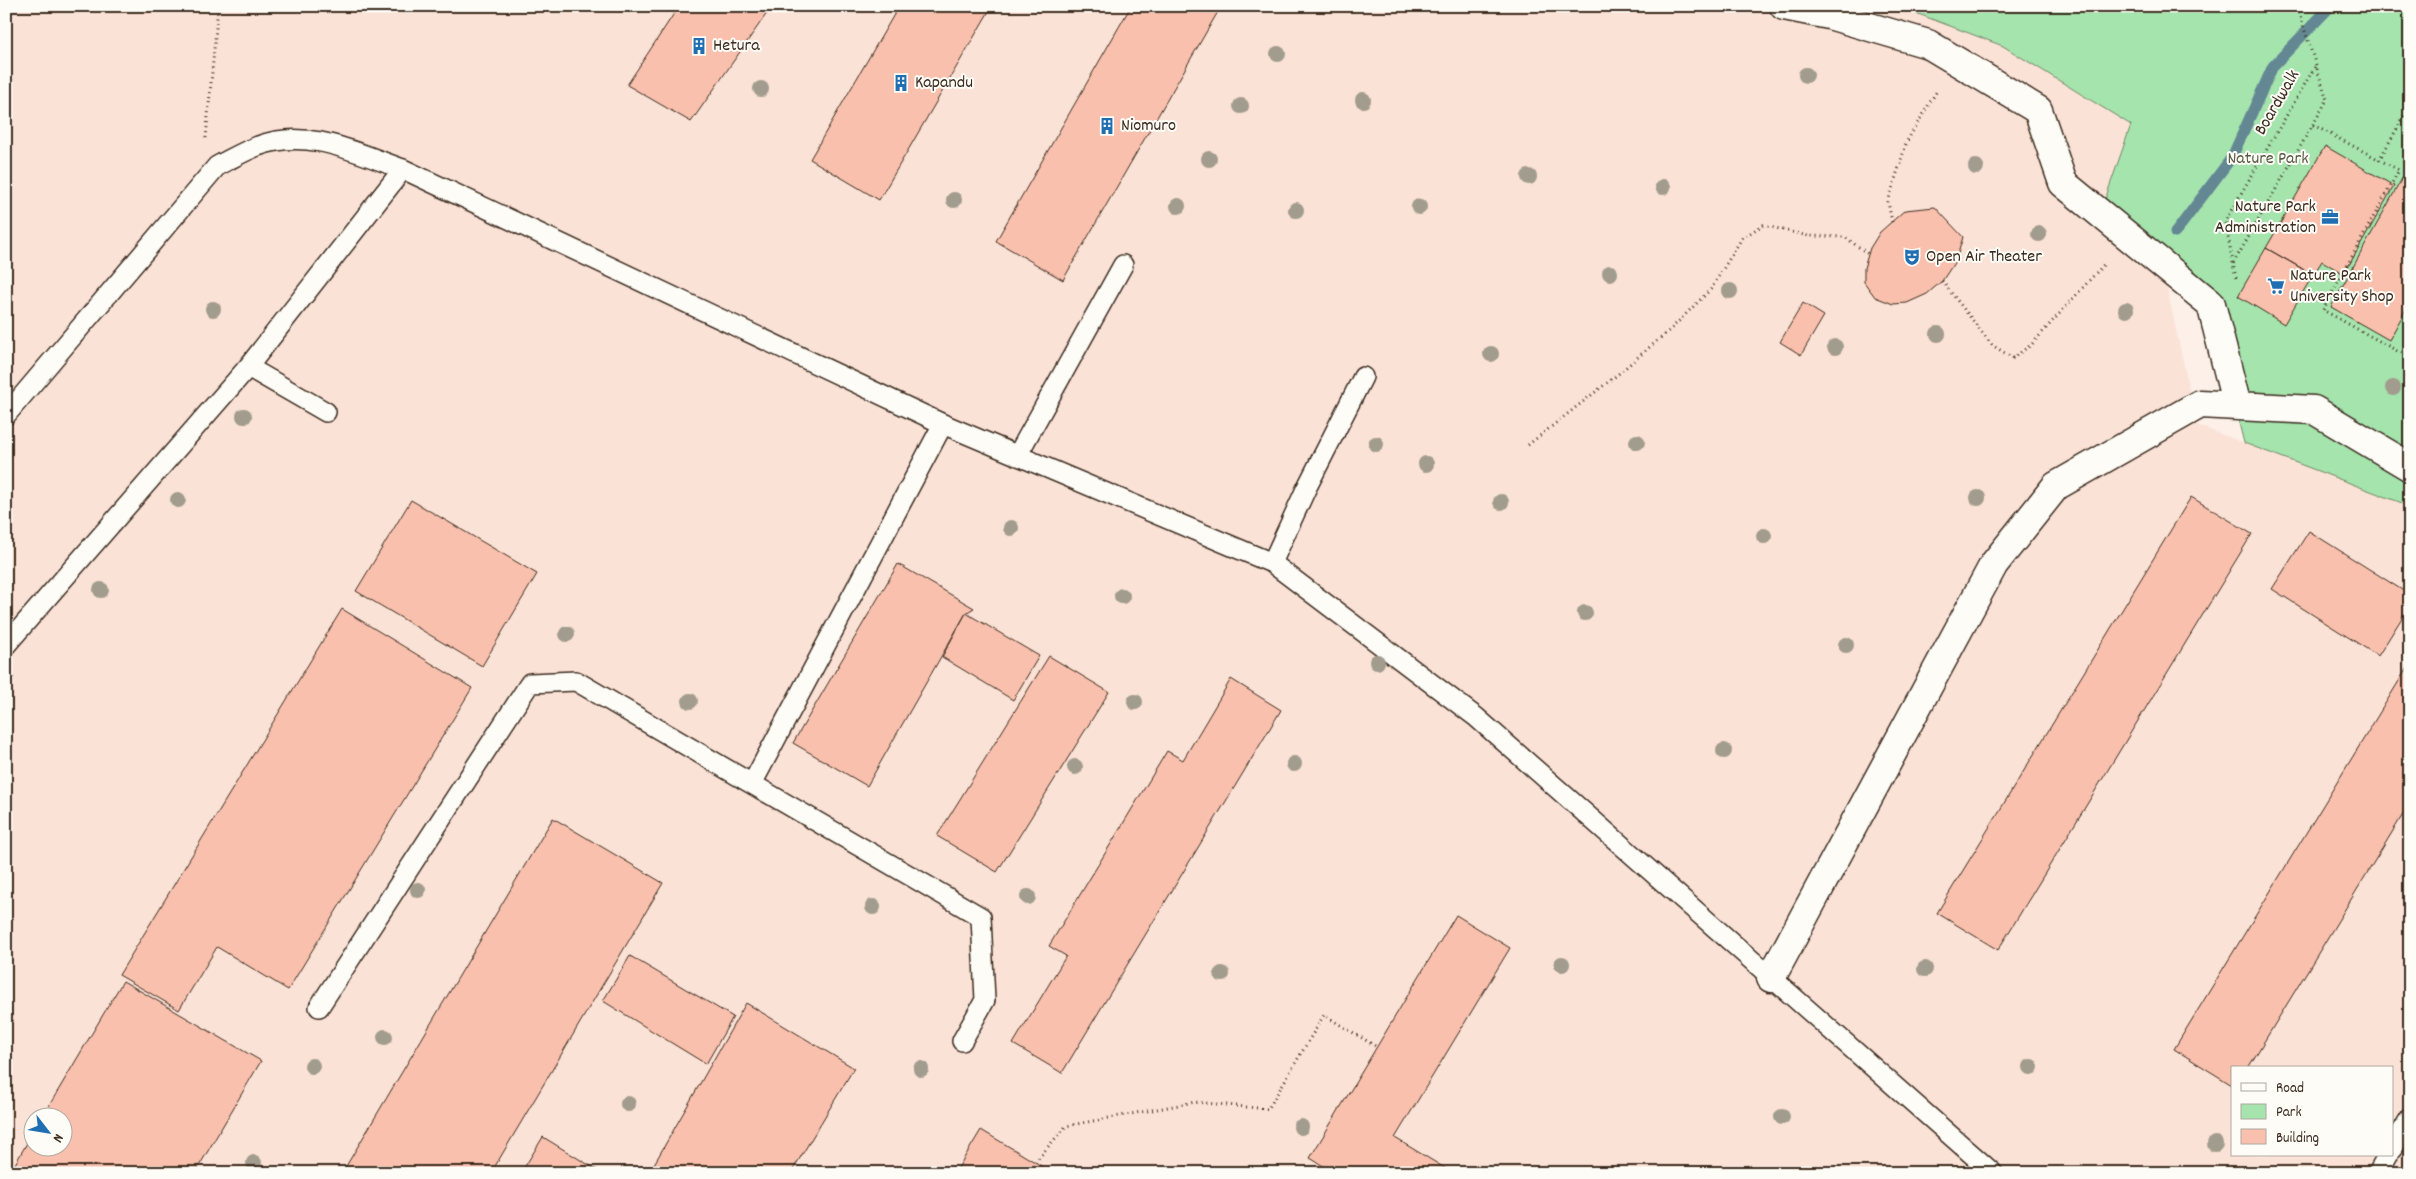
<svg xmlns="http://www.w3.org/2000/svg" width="2416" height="1179" viewBox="0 0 2416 1179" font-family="Dekko,sans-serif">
<rect width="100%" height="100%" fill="#fcf0e8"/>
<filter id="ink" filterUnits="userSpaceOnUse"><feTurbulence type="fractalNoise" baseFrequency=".02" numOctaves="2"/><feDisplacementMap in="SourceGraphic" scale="10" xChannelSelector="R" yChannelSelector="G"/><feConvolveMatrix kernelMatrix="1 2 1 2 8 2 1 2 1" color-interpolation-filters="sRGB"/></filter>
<g filter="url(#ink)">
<!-- built -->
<path fill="#fbe2d6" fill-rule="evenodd" d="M6 6H1897L2014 50 2131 125 2197 425 2410 506V1165L2405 1173H6ZM2232 1068H2392V1155H2232ZM32 1116H62V1146H32Z"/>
<!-- green -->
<path fill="#a5e4ad" stroke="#708766" d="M1897 6H2410V506L2244 443 2205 287 2100 214 2131 125 2003 46Z"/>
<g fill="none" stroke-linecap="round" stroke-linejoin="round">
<!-- stream -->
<path stroke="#648793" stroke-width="11" d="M2175 233 2232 157 2273 66 2331 6"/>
</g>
<!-- building -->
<path fill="#f9c1ad" stroke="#3b2a1e" d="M679 6H772L691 122 627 85Z
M899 6H992L879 200 810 159Z
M1131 6H1212L1219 10 1063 280 996 241Z
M2325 146 2394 186 2344 274 2322 261 2313 275 2266 248Z
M2410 164V302L2389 340 2331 307Z
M1935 207 1963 237 1956 260 1942 281 1927 294 1907 303 1893 304 1875 297 1864 282V268L1870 248 1880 232 1905 210Z
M2266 248 2313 275 2284 324 2238 296Z
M1803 303 1824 316 1801 355 1780 342Z
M2191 497 2252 534 1998 950 1937 913Z
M411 500 537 574 482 666 356 591Z
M2309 531 2410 595V605L2378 656 2272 589Z
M898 564 974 608 966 613 867 786 793 743Z
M342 609 472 688 288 990 217 947 179 1010 119 975Z
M966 613 1039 656 1013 700 942 657Z
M1049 656 1109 692 997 872 937 836Z
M2410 663V803L2248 1068H2232V1085L2174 1049Z
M1231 679 1281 710 1062 1073 1013 1044 1066 956 1049 946 1167 751 1183 760Z
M553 818 663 883 491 1173H342Z
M1456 915 1510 948 1395 1138 1453 1173H1335L1310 1158Z
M630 956 733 1017 706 1064 603 1001Z
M123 981 261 1061 195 1173H10L32 1134V1146H62V1116H43Z
M746 1003 854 1068 791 1173H649Z
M981 1130 1035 1162 1052 1173H955Z
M543 1137 602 1173H521Z"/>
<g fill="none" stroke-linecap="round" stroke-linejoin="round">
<!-- service casing -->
<g stroke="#3b2a1e" stroke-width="22">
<path id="service" d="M248 367 326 412
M6 415 217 166C231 159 244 151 258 146 307 127 357 153 403 169L943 424 1272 563 1476 717 1993 1173
M1017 456 1123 265
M1272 563 1306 489 1363 377
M6 645 248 367 403 169
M752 784 981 917 985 1000 962 1041
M319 1007 530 683 576 681 752 784 943 424
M2392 1148 2410 1118
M2378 1173 2388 1155"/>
</g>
<!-- minor casing -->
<g stroke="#3b2a1e" stroke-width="31">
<path id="minor" d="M1784 6 1829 15 1928 44 2038 110 2063 183 2211 304 2237 406
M1771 978 1994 564 2056 486 2200 404 2314 410 2410 467"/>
</g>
<!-- path -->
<path stroke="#3b2a1e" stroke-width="3" stroke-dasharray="1 4" stroke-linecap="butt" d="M2313 125 2399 170 2323 310 2399 352 2410 355
M206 138 218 6
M2379 160 2410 106
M1892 222 1888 202 1907 141 1938 89
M2233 263 2225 221 2316 65
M2236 278 2233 264 2327 100 2297 6
M1942 281 1992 345 2013 358 2032 344 2106 262
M1528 445 1617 375 1671 329 1711 289 1742 238 1763 225 1808 236 1845 237 1868 254
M6 685 15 674
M1035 1162 1066 1126 1195 1102 1268 1109 1324 1015 1377 1047"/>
<!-- service -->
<use href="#service" stroke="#fdfcf7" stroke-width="19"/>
<!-- minor -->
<use href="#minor" stroke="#fdfcf7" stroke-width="28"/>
</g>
<!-- trees -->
<g fill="#a19c8d">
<circle cx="1278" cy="54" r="8"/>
<circle cx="1806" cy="75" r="8"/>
<circle cx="761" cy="89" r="8"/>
<circle cx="1363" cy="100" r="8"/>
<circle cx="1241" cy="106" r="8"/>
<circle cx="1209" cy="159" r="8"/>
<circle cx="1976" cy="167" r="8"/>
<circle cx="1529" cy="177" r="8"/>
<circle cx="1663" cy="187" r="8"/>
<circle cx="954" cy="200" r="8"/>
<circle cx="1178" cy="206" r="8"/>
<circle cx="1419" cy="207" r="8"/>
<circle cx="1296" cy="210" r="8"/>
<circle cx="2039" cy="234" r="8"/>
<circle cx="1610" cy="273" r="8"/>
<circle cx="1730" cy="291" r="8"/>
<circle cx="213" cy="309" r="8"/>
<circle cx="2126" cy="310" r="8"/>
<circle cx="1938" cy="334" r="8"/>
<circle cx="1835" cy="347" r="8"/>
<circle cx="1491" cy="354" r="8"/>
<circle cx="2393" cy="388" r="8"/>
<circle cx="244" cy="416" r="8"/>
<circle cx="1637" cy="442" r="8"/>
<circle cx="1376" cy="444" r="8"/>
<circle cx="1426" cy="464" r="8"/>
<circle cx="1978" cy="498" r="8"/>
<circle cx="178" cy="500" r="8"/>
<circle cx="1501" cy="502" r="8"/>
<circle cx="1011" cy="528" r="8"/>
<circle cx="1764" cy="536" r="8"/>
<circle cx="101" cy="590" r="8"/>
<circle cx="1122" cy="596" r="8"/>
<circle cx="1585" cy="613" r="8"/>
<circle cx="567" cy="634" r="8"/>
<circle cx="1846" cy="645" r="8"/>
<circle cx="1377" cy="662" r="8"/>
<circle cx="690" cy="701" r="8"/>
<circle cx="1135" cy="702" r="8"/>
<circle cx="1724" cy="751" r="8"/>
<circle cx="1294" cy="764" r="8"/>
<circle cx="1075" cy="767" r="8"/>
<circle cx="418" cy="890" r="8"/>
<circle cx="1028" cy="897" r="8"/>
<circle cx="873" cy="907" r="8"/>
<circle cx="1562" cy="964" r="8"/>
<circle cx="1925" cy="969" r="8"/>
<circle cx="1222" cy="974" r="8"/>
<circle cx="385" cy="1037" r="8"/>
<circle cx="312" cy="1066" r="8"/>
<circle cx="2031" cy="1067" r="8"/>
<circle cx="921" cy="1069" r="8"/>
<circle cx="628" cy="1104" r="8"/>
<circle cx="1782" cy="1117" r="8"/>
<circle cx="1301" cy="1127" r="8"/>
<circle cx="2215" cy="1144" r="8"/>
<circle cx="254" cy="1163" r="8"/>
</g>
</g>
<!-- icons -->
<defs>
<g id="building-bare" transform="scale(1.35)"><path d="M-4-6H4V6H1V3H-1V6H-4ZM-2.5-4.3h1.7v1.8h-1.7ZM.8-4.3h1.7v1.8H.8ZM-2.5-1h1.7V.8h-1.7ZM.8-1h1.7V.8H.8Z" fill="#1f6fb2" stroke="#fdfcf7" stroke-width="2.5" paint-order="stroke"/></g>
<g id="office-bare" transform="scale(1.35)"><path d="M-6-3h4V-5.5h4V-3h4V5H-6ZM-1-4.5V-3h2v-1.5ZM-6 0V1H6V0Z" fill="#1f6fb2" stroke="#fdfcf7" stroke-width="2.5" paint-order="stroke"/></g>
<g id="theatre-bare" transform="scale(1.35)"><path d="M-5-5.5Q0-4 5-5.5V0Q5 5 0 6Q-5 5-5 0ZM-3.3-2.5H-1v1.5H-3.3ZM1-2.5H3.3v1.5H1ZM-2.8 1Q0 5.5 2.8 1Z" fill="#1f6fb2" stroke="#fdfcf7" stroke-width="2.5" paint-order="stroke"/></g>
<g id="supermarket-bare" transform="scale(1.35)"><path d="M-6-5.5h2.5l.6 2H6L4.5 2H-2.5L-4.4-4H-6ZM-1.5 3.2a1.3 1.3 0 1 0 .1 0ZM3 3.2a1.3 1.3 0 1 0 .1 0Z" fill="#1f6fb2" stroke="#fdfcf7" stroke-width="2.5" paint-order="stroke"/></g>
</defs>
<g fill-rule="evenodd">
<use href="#building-bare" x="699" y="46"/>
<use href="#building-bare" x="901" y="83"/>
<use href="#building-bare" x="1107" y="126"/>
<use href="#office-bare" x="2330" y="217"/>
<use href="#theatre-bare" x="1912" y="257"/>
<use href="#supermarket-bare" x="2276" y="286"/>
</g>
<g text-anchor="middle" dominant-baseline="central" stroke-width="4" stroke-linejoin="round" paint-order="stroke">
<!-- poi labels -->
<g font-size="18" fill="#3b2a1e" stroke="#fdfcf7" text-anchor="start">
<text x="713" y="46">Hetura</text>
<text x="915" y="83">Kapandu</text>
<text x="1121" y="126">Niomuro</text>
<text x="2316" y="207" text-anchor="end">Nature Park<tspan x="2316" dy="21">Administration</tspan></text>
<text x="1926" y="257">Open Air Theater</text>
<text x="2290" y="276">Nature Park<tspan x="2290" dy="21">University Shop</tspan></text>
</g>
<!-- street labels -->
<g font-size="18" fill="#3b2a1e" stroke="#fdfcf7">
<text transform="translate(2278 103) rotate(-60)">Boardwalk</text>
</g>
<!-- park labels -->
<g font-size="18" fill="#565842" stroke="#fdfcf7">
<text x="2268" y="159">Nature Park</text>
</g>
</g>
<!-- margin -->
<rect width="2416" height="1179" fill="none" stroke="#fdfcf7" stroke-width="25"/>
<rect x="12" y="12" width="2391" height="1154" fill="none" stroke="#3b2a1e" stroke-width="2" filter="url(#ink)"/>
<!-- legend -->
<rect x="2231" y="1066" width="162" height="90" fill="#fdfcf7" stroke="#afa8a0"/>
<rect x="2241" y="1083" width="25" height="8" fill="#fdfcf7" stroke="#afa8a0"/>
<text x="2276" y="1092" font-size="15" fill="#3b2a1e">Road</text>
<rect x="2241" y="1104" width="25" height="15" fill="#a5e4ad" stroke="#afa8a0"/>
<text x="2276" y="1116" font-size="15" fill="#3b2a1e">Park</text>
<rect x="2241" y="1129" width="25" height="15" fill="#f9c1ad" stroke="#afa8a0"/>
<text x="2276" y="1142" font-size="15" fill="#3b2a1e">Building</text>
<!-- north arrow -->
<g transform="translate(48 1132) rotate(121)"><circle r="24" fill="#fdfcf7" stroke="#afa8a0"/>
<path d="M0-4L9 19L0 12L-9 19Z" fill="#1f6fb2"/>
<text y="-8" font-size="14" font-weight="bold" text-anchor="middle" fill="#3b2a1e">N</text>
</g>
</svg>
